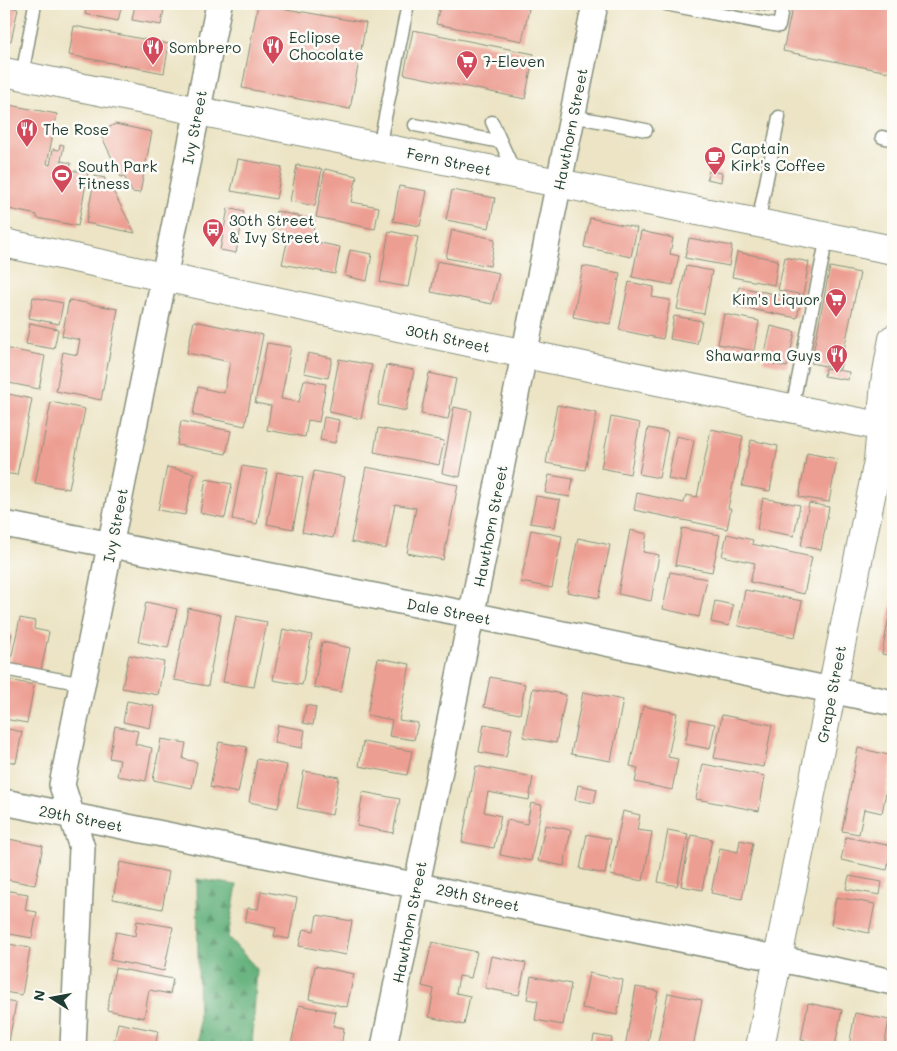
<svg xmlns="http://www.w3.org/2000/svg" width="897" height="1051" viewBox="0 0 897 1051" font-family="Mali,sans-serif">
<defs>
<pattern id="forest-firs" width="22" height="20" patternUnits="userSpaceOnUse" patternTransform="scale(1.25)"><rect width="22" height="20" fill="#62b07a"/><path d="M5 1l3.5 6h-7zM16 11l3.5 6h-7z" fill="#509065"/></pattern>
</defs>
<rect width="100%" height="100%" fill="#fdfcf7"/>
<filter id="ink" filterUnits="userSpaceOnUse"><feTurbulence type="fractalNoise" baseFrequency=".02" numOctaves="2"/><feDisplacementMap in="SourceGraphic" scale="10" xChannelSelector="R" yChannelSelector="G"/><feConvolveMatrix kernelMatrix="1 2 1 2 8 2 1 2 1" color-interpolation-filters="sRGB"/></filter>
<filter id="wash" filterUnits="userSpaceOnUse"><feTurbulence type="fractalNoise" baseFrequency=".0096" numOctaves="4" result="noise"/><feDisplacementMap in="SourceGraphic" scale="20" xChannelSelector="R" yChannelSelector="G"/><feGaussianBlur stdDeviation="1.12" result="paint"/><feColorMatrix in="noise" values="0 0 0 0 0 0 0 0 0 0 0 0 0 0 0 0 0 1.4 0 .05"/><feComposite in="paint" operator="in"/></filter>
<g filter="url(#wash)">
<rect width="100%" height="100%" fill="#ece4c5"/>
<!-- forest -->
<path fill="url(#forest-firs)" stroke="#407657" d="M197 879 237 885 228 937 257 969 252 1047H199Z"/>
<g id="blocks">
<!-- building -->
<path fill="#ed9e92" d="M87 4H122L118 21 85 14Z
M135 4H165L161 25 132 20Z
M258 4 366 23 350 109 242 88Z
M440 4H530L522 41 436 24Z
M746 4H771L769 12 746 8Z
M793 4H893V73L783 51Z
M4 6 18 9 11 41 4 40Z
M74 26 169 44 164 73 69 55Z
M413 30 534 54 525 99 404 74Z
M4 104 57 114 47 164 50 165 53 149 59 150 60 144 64 145 61 161 71 163 70 170 88 173 78 226 37 218V215L4 208Z
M115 124 152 132 140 193 132 192 124 176 121 177 100 133Z
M238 159 282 167 276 199 231 191Z
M297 165 322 169 315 206 290 201Z
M325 169 357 176 351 202 379 207 375 229 316 217Z
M709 171 722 173 721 182 707 179Z
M95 176 105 178 104 183 108 184 107 188 112 189 135 233 86 223Z
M399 186 427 191 420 226 393 221Z
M452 190 495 198 489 228 446 220Z
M228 208 244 212 236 253 220 250Z
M276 211 315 220 311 241 340 247 335 274 282 264 288 239 272 236Z
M590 218 637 228 631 257 584 247Z
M452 230 495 239 490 266 446 258Z
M389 231 418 237 408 287 380 282Z
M641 231 673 238 670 254 679 256 673 285 632 277Z
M689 238 732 246 729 266 685 258Z
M350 250 372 254 367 281 345 276Z
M737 252 778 260 774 285 732 277Z
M785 257 809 262 803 295 778 290Z
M437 261 499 273 492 304 431 292Z
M583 266 620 273 610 324 573 317Z
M686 266 712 271 704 314 677 309Z
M830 267 860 273 840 369 811 363Z
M629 282 654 287 652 297 670 300 663 339 619 330Z
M739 287 801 299 797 318 735 306Z
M33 297 63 303 59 324 29 318Z
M69 300 118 309 101 400 56 391 63 352 77 355 80 340 62 336Z
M724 314 759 321 754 351 718 344Z
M674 316 702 321 697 344 670 339Z
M194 321 263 335 245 426 193 415 198 387 224 393 230 362 187 353Z
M30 323 58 329 54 349 26 344Z
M771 326 795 332 787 367 763 362Z
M267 343 291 347 281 399 299 402 304 380 326 384 319 422 308 420 305 437 267 430 271 406 255 403Z
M4 348 45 356 39 389 4 382Z
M308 353 332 358 328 378 304 373Z
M339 359 372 365 361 419 329 412Z
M386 365 414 370 406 411 378 405Z
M825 368 849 372 848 380 824 376Z
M429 373 456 379 448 419 421 414Z
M4 393 32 399 17 475 4 473Z
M51 402 85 409 69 489 35 483Z
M557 405 597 413 585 470 546 463Z
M454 407 472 411 460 477 442 473Z
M324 417 339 420 335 443 320 440Z
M611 417 640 423 630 474 601 468Z
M181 421 231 431 226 454 177 445Z
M378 428 444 441 439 465 374 452Z
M648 428 668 432 659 478 639 474Z
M711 429 743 436 728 508 731 509 727 529 634 510 637 493 684 503 686 495 697 497Z
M676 436 694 440 686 482 668 479Z
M751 440 778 446 770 491 742 486Z
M807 453 837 459 829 502 799 497Z
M242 466 267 470 257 524 232 519Z
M167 467 194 473 185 515 158 510Z
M366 467 458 485 443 560 407 553 416 508 395 504 386 549 351 542Z
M314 471 345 477 333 538 302 532Z
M277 472 303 477 293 529 267 524Z
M549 475 573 479 570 497 545 493Z
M206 479 232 484 225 518 200 513Z
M536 496 560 500 555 527 530 523Z
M763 498 800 505 794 536 757 529Z
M809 503 829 507 821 550 801 546Z
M682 528 720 535 712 572 675 565Z
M531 530 562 536 552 588 521 582Z
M630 530 647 534 643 552 659 555 651 601 618 594Z
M727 534 753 540 752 544 812 557 804 594 750 582 755 563 722 556Z
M578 538 610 545 599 598 567 592Z
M670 572 707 579 699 617 663 609Z
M745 590 802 601 795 637 738 626Z
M892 600H893V656L882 654Z
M715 601 733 605 729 626 711 622Z
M146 602 177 609 168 648 138 642Z
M188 608 221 615 208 686 174 680Z
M236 616 267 622 254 687 223 682Z
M20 618 35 621 34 629 49 632 41 670 10 664Z
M283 629 312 635 302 685 273 680Z
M4 633 12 634 7 656H4Z
M322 642 350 648 341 692 314 687Z
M129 655 164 662 158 695 122 688Z
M378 658 410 664 399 720 418 723 414 740 389 736 392 720 367 715Z
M490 677 525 684 520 714 484 707Z
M4 679 34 685 27 723 4 719Z
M533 688 566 695 556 743 523 737Z
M583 692 623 700 611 761 571 754Z
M127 701 154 706 150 728 123 722Z
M306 705 316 707 313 725 303 723Z
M643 706 677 713 668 757 678 759 672 790 635 782 638 768 630 766Z
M722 715 772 725 764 767 714 758Z
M690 719 715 724 710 749 685 744Z
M484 724 512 729 506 757 479 752Z
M278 725 305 730 302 748 274 743Z
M115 726 138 731 135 744 152 748 146 781 117 776 120 760 109 758Z
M4 728 22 732 16 763 4 760Z
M161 739 186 743 183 759 197 762 192 788 153 780Z
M219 742 247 747 238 793 210 787Z
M363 742 412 751 407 775 359 766Z
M858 748 893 756 882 813 864 809 859 834 842 831Z
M257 759 287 765 278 808 249 802Z
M703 764 765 776 759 811 696 799Z
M476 766 533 777 529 800 488 792 484 812 501 816 494 848 462 842Z
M304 771 339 777 332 815 297 808Z
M578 785 597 789 594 803 575 800Z
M363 792 400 799 393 833 357 826Z
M531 803 542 805 531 861 500 855 507 820 527 824Z
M623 811 640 815 637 830 652 832 643 881 610 875Z
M892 821H893V839L888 838Z
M545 825 571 830 564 866 538 861Z
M668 830 688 834 677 886 658 882Z
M587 834 611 839 605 874 580 869Z
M691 835 712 839 702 890 681 886Z
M846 837 892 846 887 870 841 860Z
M4 838 43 846 35 885 4 879Z
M740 840 753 843 742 899 711 893 720 848 738 852Z
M120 862 169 872 162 909 113 899Z
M849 876 882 882 880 895 846 889Z
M4 890 28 894 25 910 37 912 32 938 4 933Z
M261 891 297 898 289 939 274 936 276 928 245 922 248 908 258 909Z
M836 897 875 904 869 933 831 925Z
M317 915 352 921 346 955 299 946 303 929 314 931Z
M137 921 173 927 164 971 110 960 116 932 135 936Z
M432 942 477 952 471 978 459 976 456 993 470 996 464 1025 429 1017 434 989 422 986Z
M9 944 30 948 22 995 4 992V964Z
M491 956 526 963 519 995 485 988Z
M315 966 354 974 347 1007 309 999Z
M115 968 173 979 170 994 149 990 144 1018 107 1010Z
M589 973 623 980 617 1015 582 1008Z
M531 976 571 984 563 1025 535 1020 538 1001 527 999Z
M636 987 658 991 647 1047H625Z
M668 993 702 1000 693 1047H657Z
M4 1001 16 1003 8 1047H4Z
M808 1003 842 1010 835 1046 801 1040Z
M299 1005 336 1012 333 1026 344 1028 341 1047 291 1045Z
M855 1013 889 1020 884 1047 849 1046Z
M118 1023 158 1031 155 1047H113Z
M594 1035 612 1038 610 1047H592Z"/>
</g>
</g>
<g filter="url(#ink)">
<use href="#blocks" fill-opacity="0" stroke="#86907c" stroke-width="1"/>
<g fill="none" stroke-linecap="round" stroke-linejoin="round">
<!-- service casing -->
<g stroke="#86907c" stroke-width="15">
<path id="service" d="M665 4 779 26 783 4
M22 76 35 4
M572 116 646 130
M492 122 515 173
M415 125 501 142
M882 137 893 140
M379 147 408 4
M758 223 779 117
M792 408 827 237
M4 669 83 684"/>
</g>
<!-- minor casing -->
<g stroke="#86907c" stroke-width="28">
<path id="minor" d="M4 524 472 615 893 703
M4 802 893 982
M73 1047 82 848 62 785 219 4
M384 1047 595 4"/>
</g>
<!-- tertiary casing -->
<g stroke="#86907c" stroke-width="30">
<path id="tertiary" d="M4 243 525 354 893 429
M760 1047 878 461 885 383 893 339"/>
</g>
<!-- secondary casing -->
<g stroke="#86907c" stroke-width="30">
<path id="secondary" d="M4 72 893 250"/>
</g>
<!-- service -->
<use href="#service" stroke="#fff" stroke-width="12"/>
<!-- minor -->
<use href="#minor" stroke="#fff" stroke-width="25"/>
<!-- tertiary -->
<use href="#tertiary" stroke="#fff" stroke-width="28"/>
<!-- secondary -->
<use href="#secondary" stroke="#fff" stroke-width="28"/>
</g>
</g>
<!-- icons -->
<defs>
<g id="restaurant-pin" transform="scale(1.125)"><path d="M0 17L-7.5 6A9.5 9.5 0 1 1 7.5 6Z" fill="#d1495b" stroke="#fdfcf7"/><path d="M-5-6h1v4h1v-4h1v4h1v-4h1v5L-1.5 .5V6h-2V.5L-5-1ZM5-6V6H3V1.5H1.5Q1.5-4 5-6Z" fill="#fff"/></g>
<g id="supermarket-pin" transform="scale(1.125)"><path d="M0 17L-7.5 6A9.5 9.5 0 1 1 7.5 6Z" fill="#d1495b" stroke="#fdfcf7"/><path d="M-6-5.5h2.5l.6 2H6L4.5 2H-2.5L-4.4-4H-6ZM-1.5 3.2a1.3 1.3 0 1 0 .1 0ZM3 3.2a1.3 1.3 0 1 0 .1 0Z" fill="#fff"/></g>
<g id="cafe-pin" transform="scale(1.125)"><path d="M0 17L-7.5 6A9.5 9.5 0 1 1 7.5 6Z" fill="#d1495b" stroke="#fdfcf7"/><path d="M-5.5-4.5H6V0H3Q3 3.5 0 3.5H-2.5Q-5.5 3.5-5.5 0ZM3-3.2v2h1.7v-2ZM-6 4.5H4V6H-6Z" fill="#fff"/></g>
<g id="stadium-pin" transform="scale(1.125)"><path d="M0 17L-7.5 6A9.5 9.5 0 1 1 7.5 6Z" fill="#d1495b" stroke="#fdfcf7"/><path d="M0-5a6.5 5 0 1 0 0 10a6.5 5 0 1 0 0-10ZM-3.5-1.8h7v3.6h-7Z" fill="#fff"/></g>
<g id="bus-pin" transform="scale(1.125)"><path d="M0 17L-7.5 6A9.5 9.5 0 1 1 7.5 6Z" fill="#d1495b" stroke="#fdfcf7"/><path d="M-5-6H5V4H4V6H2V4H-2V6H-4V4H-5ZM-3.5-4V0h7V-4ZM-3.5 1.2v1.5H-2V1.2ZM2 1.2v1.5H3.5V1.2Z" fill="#fff"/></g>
</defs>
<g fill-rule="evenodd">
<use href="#restaurant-pin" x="273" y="46"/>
<use href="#restaurant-pin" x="153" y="47"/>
<use href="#supermarket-pin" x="467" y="61"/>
<use href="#restaurant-pin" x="27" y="129"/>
<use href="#cafe-pin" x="715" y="157"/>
<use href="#stadium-pin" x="62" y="175"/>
<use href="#bus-pin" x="213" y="229"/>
<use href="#supermarket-pin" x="836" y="299"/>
<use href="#restaurant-pin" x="837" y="355"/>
</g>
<g text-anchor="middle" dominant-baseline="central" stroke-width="5" stroke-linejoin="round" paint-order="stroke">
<!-- poi labels -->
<g font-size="15" fill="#1f3d34" stroke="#fdfcf7" text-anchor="start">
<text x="289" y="37">Eclipse<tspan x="289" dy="17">Chocolate</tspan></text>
<text x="169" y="47">Sombrero</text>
<text x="483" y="61">7-Eleven</text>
<text x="43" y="129">The Rose</text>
<text x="731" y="148">Captain<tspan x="731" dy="17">Kirk's Coffee</tspan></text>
<text x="78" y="166">South Park<tspan x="78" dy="17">Fitness</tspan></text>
<text x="229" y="220">30th Street<tspan x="229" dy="17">&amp; Ivy Street</tspan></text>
<text x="820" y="299" text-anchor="end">Kim's Liquor</text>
<text x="821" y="355" text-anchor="end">Shawarma Guys</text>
</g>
<!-- street labels -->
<g font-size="15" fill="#1f3d34" stroke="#fdfcf7">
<text transform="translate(194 127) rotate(-79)">Ivy Street</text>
<text transform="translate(570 129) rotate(-79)">Hawthorn Street</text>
<text transform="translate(449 161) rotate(12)">Fern Street</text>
<text transform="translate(448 338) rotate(12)">30th Street</text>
<text transform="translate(115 525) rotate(-79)">Ivy Street</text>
<text transform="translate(490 526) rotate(-79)">Hawthorn Street</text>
<text transform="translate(449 611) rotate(11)">Dale Street</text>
<text transform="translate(831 694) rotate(-79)">Grape Street</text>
<text transform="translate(81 818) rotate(11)">29th Street</text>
<text transform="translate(478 897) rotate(12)">29th Street</text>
<text transform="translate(409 922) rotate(-79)">Hawthorn Street</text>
</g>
</g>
<!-- margin -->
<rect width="897" height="1051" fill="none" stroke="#fdfcf7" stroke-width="20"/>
<!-- north arrow -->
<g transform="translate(52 998) rotate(281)" stroke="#fdfcf7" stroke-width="4" paint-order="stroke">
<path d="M0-4L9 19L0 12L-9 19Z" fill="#1f3d34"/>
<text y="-8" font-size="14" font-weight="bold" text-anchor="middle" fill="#1f3d34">N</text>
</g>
</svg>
